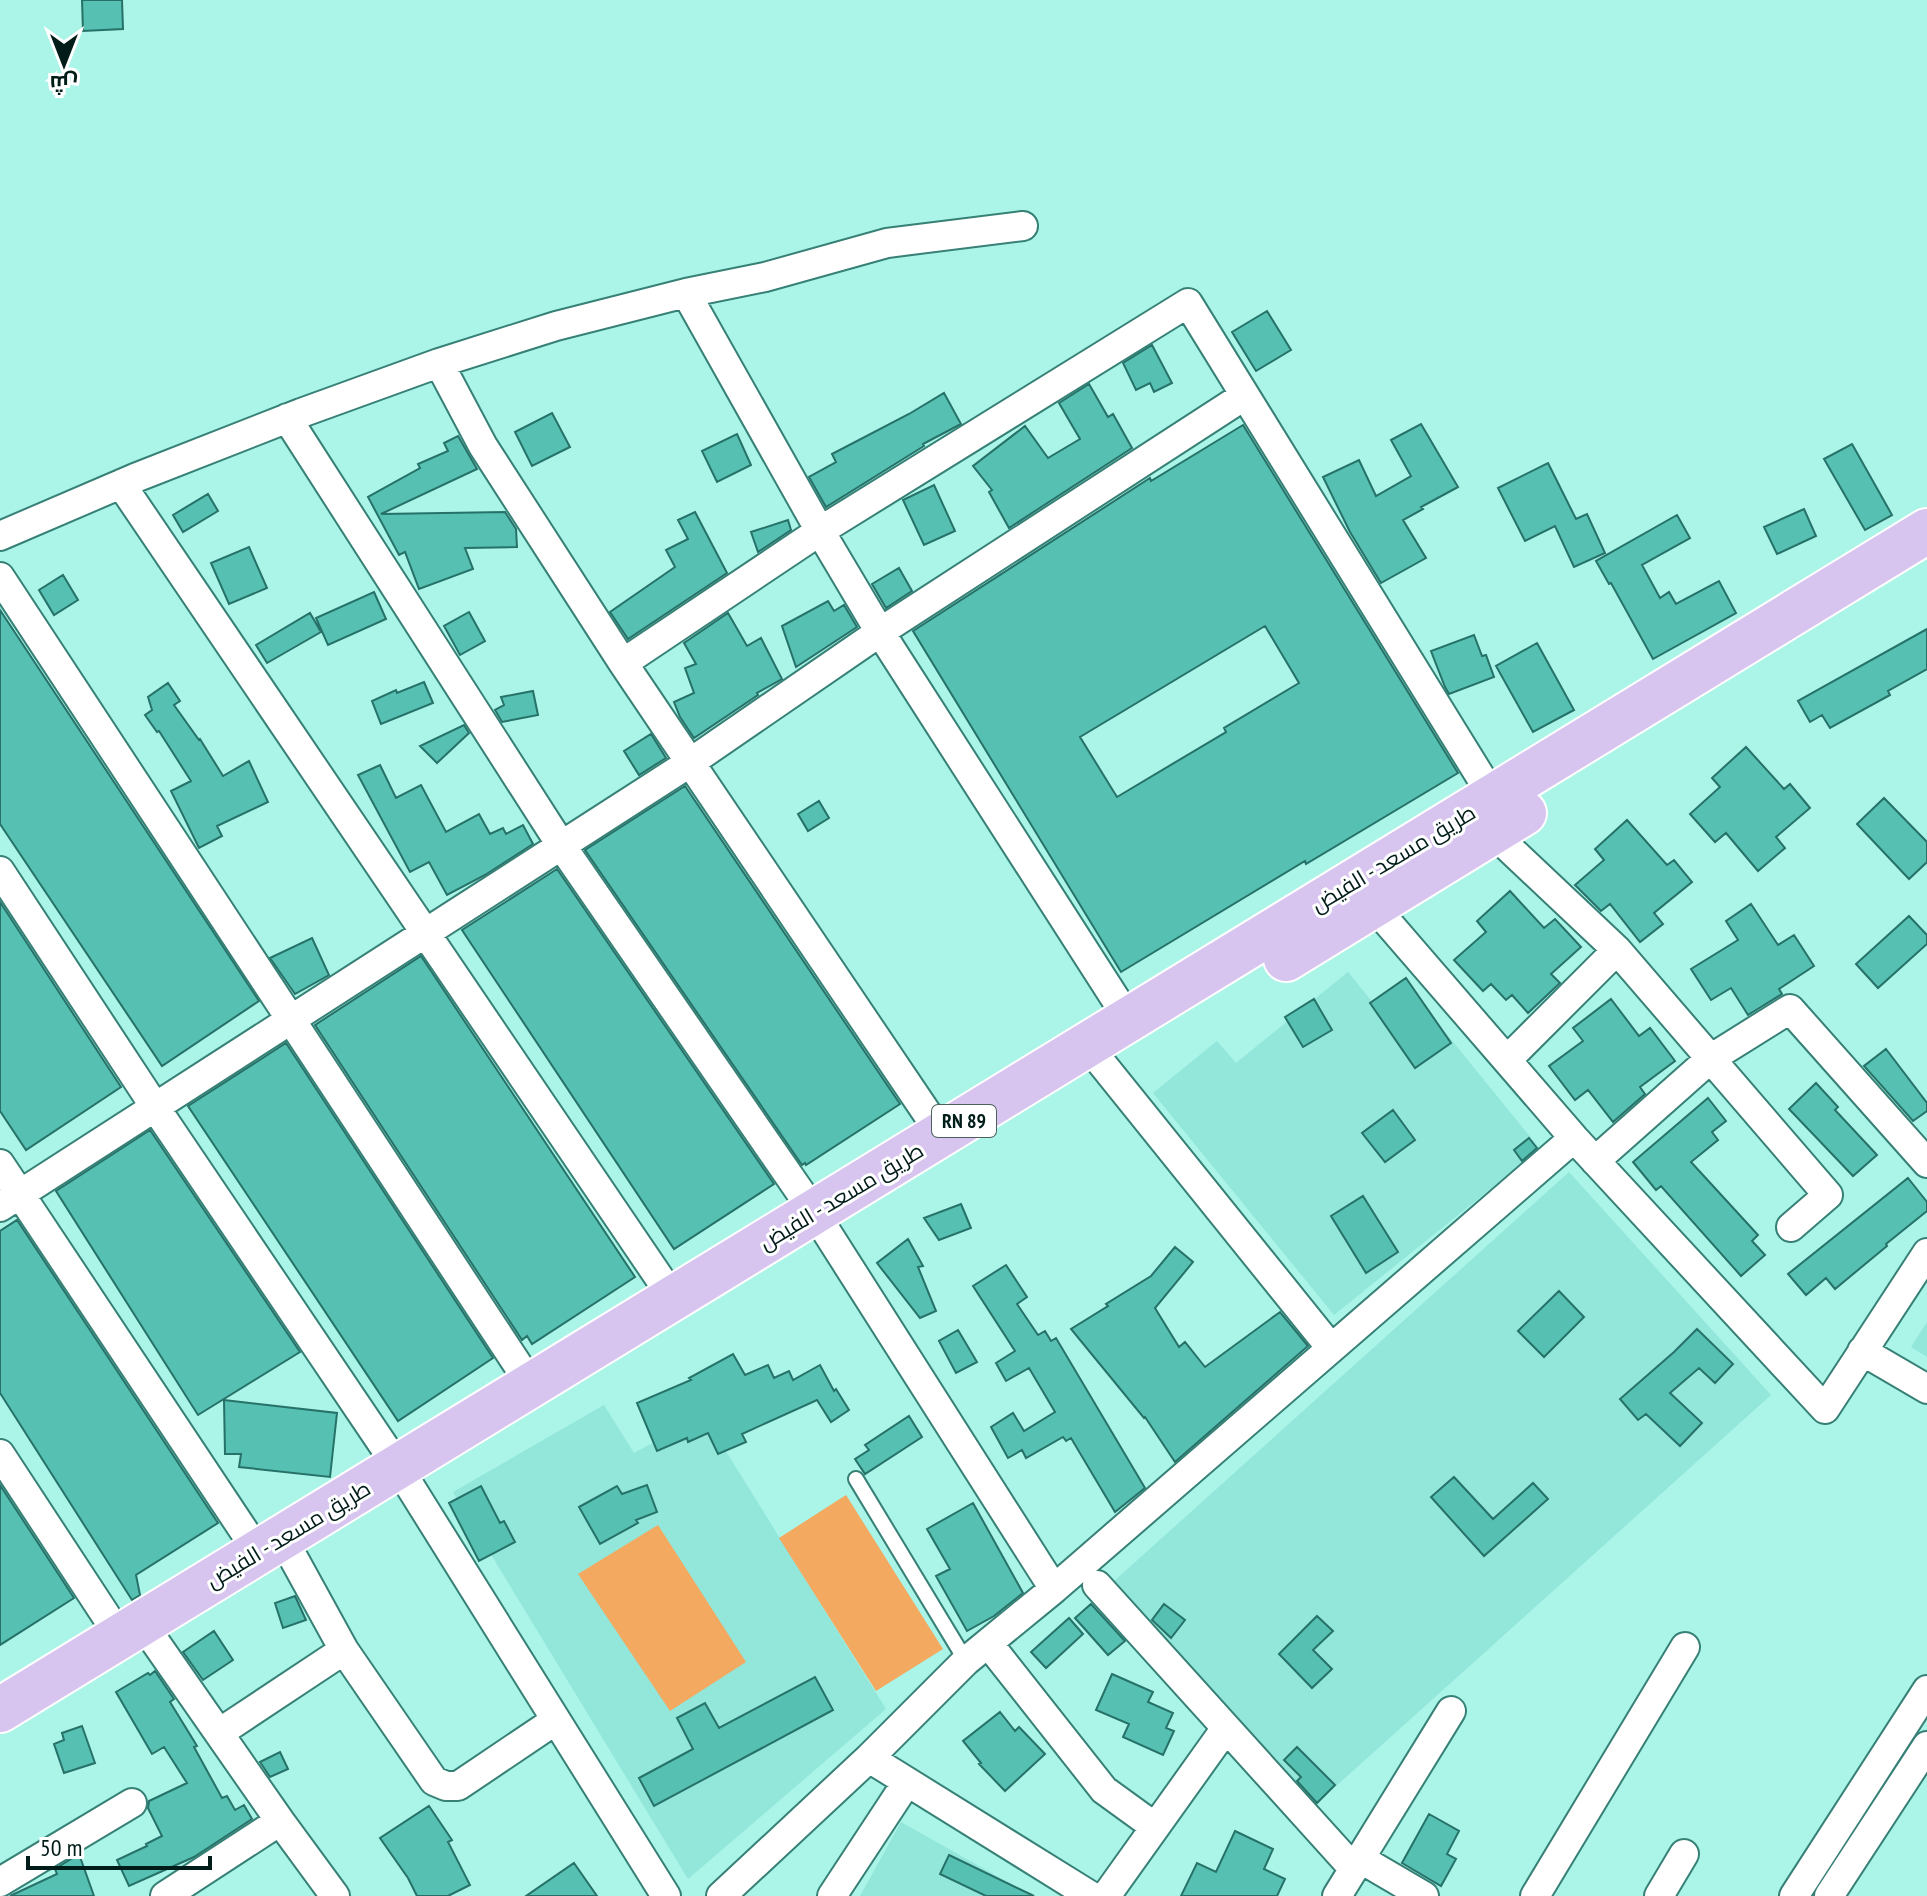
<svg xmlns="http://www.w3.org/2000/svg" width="1927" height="1896" viewBox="0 0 1927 1896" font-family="'PT Sans Narrow',Cairo,sans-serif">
<rect width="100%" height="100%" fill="#aaf4e8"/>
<!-- built -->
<path fill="#93e6da" d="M1348 972 1373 1003 1402 979 1540 1149 1334 1315 1153 1093 1217 1041 1236 1063Z
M1569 1172 1771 1395 1315 1805 1113 1582Z
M1927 1322V1357L1911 1347Z
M604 1405 634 1453 704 1416 886 1709 688 1879 453 1492Z
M901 1822 1032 1896H860Z"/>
<!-- green -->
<path fill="#f3a960" d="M846 1495 943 1649 876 1691 779 1538Z
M658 1525 746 1662 670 1711 578 1574Z"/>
<!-- building -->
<path fill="#56c0b2" stroke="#267168" stroke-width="2" fill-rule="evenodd" d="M82 0H122L123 29 83 31Z
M1267 311 1291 350 1256 371 1232 332Z
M1152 345 1172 383 1154 392 1150 383 1136 390 1123 363Z
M1089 384 1108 417 1113 414 1132 448 1009 528 989 492 992 490 973 466 1025 426 1048 458 1080 439 1059 403Z
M944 393 961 424 923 444 924 446 826 507 809 477 836 462 832 454 909 414Z
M552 413 570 447 532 466 515 432Z
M1421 424 1458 487 1421 507 1423 509 1403 520 1426 558 1381 583 1350 532 1323 477 1359 460 1376 496 1411 476 1391 440Z
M1243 425 1458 773 1306 864 1305 861 1121 972 913 631 1150 478 1151 481ZM1265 626 1299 683 1224 728 1226 732 1117 797 1080 737Z
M737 434 751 465 717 482 702 451Z
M458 436 477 469 381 514 505 512 516 529 517 547 465 548 473 569 419 589 405 552 399 555 368 497 420 468 418 464 448 451 444 443Z
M1852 444 1892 515 1865 530 1824 459Z
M1548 463 1576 519 1587 514 1605 553 1574 567 1555 526 1525 541 1498 488Z
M934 485 955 531 924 545 903 500Z
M208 494 218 511 183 532 173 515Z
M1804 509 1816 536 1777 554 1764 527Z
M695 512 727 573 628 639 610 612 675 567 666 550 688 539 678 520Z
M1677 515 1690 538 1642 565 1660 598 1669 592 1676 604 1719 581 1736 613 1653 659 1611 583 1609 584 1596 561Z
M788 520 791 530 758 552 751 532Z
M249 547 267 588 229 604 211 563Z
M899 568 912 591 886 608 872 584Z
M63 575 78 600 54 615 39 590Z
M374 592 386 619 328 645 316 618Z
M828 601 834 611 844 605 857 627 796 667 782 626Z
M0 610 259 1001 162 1066 0 824Z
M469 612 485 641 460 655 444 626Z
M310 613 321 632 267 663 256 645Z
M728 613 747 646 761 638 782 679 757 693 758 695 694 738 680 717 674 702 694 693 685 668 696 664 684 643Z
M1927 629V669L1888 691 1890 695 1830 728 1822 715 1810 722 1798 701Z
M1474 635 1482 656 1486 655 1494 677 1449 694 1445 687 1431 651Z
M1537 643 1574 710 1533 732 1496 666Z
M424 682 433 703 381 724 372 701 396 690 397 693Z
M168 683 180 701 174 705 199 740 200 739 223 776 249 761 268 802 217 826 222 836 199 848 171 791 191 781 159 731 157 732 145 715 152 710 148 697Z
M533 691 538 715 502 722 495 710 504 705 501 697Z
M464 725 469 733 437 763 420 746Z
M651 734 666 758 639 775 624 751Z
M1746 747 1784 789 1790 784 1810 808 1776 837 1785 848 1758 871 1726 833 1715 842 1690 814 1720 787 1712 778Z
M380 765 396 798 421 785 446 832 479 814 490 834 503 828 506 834 523 825 533 844 485 875 447 895 429 862 410 872 358 775Z
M685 786 900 1104 806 1165 805 1163 802 1165 585 850Z
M1884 798 1927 842V862L1909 879 1857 824Z
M819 801 829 818 808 831 798 814Z
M1627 820 1667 865 1674 860 1692 882 1654 913 1663 924 1640 942 1610 904 1601 911 1575 885 1604 860 1595 849Z
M557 869 774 1184 674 1249 462 930Z
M1510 891 1544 928 1555 919 1581 947 1551 974 1560 983 1528 1013 1512 995 1506 1000 1491 984 1483 991 1454 960 1486 932 1477 921Z
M0 902 121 1087 26 1150 0 1111Z
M1751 904 1778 945 1794 935 1814 966 1779 989 1782 994 1748 1015 1731 988 1711 1000 1691 969 1738 940 1726 921Z
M1909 916 1927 935V944L1878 988 1856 964Z
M312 938 329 975 295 994 270 958Z
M421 956 635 1277 532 1344 527 1336 522 1340 315 1025Z
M1406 978 1451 1043 1415 1068 1370 1003Z
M1314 999 1332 1030 1303 1047 1285 1017Z
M1611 999 1639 1036 1650 1028 1675 1061 1640 1087 1645 1094 1613 1122 1588 1090 1575 1100 1549 1066 1583 1041 1573 1028Z
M286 1043 493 1358 398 1421 188 1106Z
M1886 1049 1927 1103V1111L1913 1121 1864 1066Z
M1816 1083 1838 1107 1835 1110 1877 1155 1853 1176 1789 1109Z
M1708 1098 1726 1121 1712 1132 1718 1140 1691 1162 1758 1235 1752 1241 1765 1255 1741 1276 1661 1186 1656 1190 1633 1162Z
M1393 1110 1415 1140 1385 1162 1362 1133Z
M150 1130 300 1352 198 1415 56 1191Z
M1529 1138 1537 1148 1522 1161 1514 1150Z
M1908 1178 1927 1202V1211L1886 1244 1887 1246 1835 1289 1826 1278 1806 1295 1788 1274Z
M1363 1196 1398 1252 1366 1273 1331 1216Z
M961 1204 971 1228 939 1240 924 1218Z
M17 1220 218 1523 136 1575 140 1595 132 1600 0 1393V1231Z
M908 1239 923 1266 918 1267 936 1311 920 1318 877 1263Z
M1175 1247 1193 1262 1155 1308 1179 1347 1185 1342 1205 1367 1280 1312 1308 1346 1175 1462 1145 1417 1144 1418 1071 1329 1108 1306 1106 1304 1151 1276Z
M1006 1265 1027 1297 1017 1304 1038 1335 1045 1331 1051 1341 1056 1338 1145 1488 1115 1512 1071 1438 1066 1441 1063 1437 1026 1458 1022 1450 1008 1458 991 1427 1013 1413 1024 1431 1055 1412 1029 1368 1006 1381 996 1363 1015 1351 973 1286Z
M1559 1291 1584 1317 1544 1357 1518 1331Z
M1697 1329 1733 1364 1715 1383 1699 1368 1670 1393 1702 1423 1680 1446 1646 1414 1638 1420 1620 1399 1674 1352Z
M958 1330 977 1362 956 1373 939 1341Z
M733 1354 745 1375 768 1365 774 1378 789 1371 793 1380 820 1365 834 1391 836 1389 849 1410 831 1422 817 1400 742 1434 746 1442 718 1454 708 1433 688 1442 687 1438 657 1451 637 1403 691 1380 689 1378Z
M224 1400 337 1413 330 1477 239 1467 241 1454H225Z
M909 1416 922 1437 865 1474 855 1459 869 1450 865 1445Z
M1454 1477 1493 1519 1533 1483 1548 1499 1484 1556 1431 1497Z
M0 1485 74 1598 0 1645Z
M647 1485 657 1512 636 1520 638 1523 600 1544 579 1507 617 1486 622 1494Z
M481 1486 500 1523 504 1521 515 1542 479 1561 449 1503Z
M973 1503 1023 1593 994 1616 967 1631 936 1576 950 1569 927 1529Z
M295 1596 306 1620 283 1628 275 1603Z
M1091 1604 1125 1641 1108 1655 1075 1618Z
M1164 1604 1185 1620 1171 1638 1152 1620Z
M1317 1616 1333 1631 1313 1650 1332 1669 1312 1688 1279 1654Z
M1069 1618 1083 1634 1046 1668 1031 1652Z
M214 1631 233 1660 203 1680 183 1652Z
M155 1671 174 1699 170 1702 197 1746 194 1747 222 1798 227 1796 235 1810 244 1805 252 1819 194 1857 129 1886 117 1860 147 1846 146 1844 162 1836 148 1808 149 1801 187 1783 164 1747 152 1754 116 1692 148 1673 150 1675Z
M1112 1674 1153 1692 1148 1702 1173 1713 1166 1728 1174 1731 1163 1755 1123 1737 1129 1724 1096 1710Z
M815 1677 833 1710 654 1806 639 1778 693 1749 677 1718 705 1703 719 1728Z
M1000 1712 1015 1731 1019 1727 1045 1754 1005 1791 979 1764 981 1763 963 1741Z
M82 1726 95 1763 64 1773 54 1744 64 1740 62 1733Z
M1297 1747 1335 1785 1317 1803 1297 1781 1301 1777 1284 1760Z
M280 1752 288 1769 270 1777 260 1762Z
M429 1806 452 1840 448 1842 470 1885 448 1896H417L408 1878 380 1838Z
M1429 1814 1459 1831 1447 1854 1456 1859 1441 1886 1402 1863Z
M1235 1831 1273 1849 1264 1869 1285 1879 1277 1896H1181L1197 1863 1216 1872Z
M79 1854 94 1896H10L57 1874 55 1869Z
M949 1855 1034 1896H986L940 1874Z
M574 1863 597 1896H526Z"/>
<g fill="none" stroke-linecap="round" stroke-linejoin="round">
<!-- service casing -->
<g stroke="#378076" stroke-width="18">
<path id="service" d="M856 1479 966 1661"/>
</g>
<!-- minor casing -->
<g stroke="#378076" stroke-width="32">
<path id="minor" d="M686 293 820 531 880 632 1129 1020
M439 363 483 446 623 663 941 1134
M287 418 561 845 814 1212 1054 1589
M121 484 673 1298
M0 536 135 478 301 413 439 363 556 326 686 293 765 277 887 243 1023 226
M0 577 531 1385
M623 663 820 531 1188 303 1493 797
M1493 833 1617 950 1828 1195 1791 1227
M0 871 155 1107 398 1467 666 1896
M1364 895 1574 1138 1825 1409 1927 1253
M1087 1045 1331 1348
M1507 1060 1617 950
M1595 1161 1710 1059 1790 1009 1927 1163
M0 1164 258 1552
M0 1207 691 762 880 632 1244 396
M1862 1351 1927 1389
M0 1454 120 1637
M294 1559 344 1650
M1097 1585 1353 1868
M142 1623 280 1821 335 1896
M988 1643 1104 1790 1155 1827
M219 1733 344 1650 434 1781 446 1786H458L556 1720
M869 1758 1091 1896
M1359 1858 1424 1896
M0 1882 132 1803
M165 1896 280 1821
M721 1896 869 1758 966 1661 1054 1589 1574 1138
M832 1896 907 1782
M1106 1896 1226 1728
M1337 1896 1451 1711
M1535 1896 1685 1647
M1659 1896 1684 1854
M1794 1896 1927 1690
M1829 1896 1927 1746"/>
</g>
<!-- primary casing -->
<g stroke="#fff" stroke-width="48">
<path id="primary" d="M1286 959 1524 813
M0 1710 1927 531"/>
</g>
<!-- service -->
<use href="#service" stroke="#fff" stroke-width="14"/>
<!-- minor -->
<use href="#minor" stroke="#fff" stroke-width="28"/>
<!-- primary -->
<use href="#primary" stroke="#d7c5ef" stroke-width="44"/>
</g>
<g text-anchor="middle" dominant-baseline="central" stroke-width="6" stroke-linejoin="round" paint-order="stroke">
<!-- shield labels -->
<rect fill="#fff" stroke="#4c605e" stroke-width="2" x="932" y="1105" width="64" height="32" rx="6"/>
<g font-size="20" font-weight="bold" fill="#001c19">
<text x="964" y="1121">RN 89</text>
</g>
<!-- street labels -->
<g font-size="22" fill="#001c19" stroke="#fff">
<text transform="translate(1393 858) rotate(-31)">طريق مسعد - الفيض</text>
<text transform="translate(841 1196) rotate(-31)">طريق مسعد - الفيض</text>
<text transform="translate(288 1534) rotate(-31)">طريق مسعد - الفيض</text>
</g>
</g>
<!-- north arrow -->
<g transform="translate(64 64) rotate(180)" stroke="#ffffff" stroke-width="6" paint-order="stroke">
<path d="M0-6L14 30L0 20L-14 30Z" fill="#001c19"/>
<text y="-12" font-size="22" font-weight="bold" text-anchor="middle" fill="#001c19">ش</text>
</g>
<!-- scale -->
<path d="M28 1856v12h182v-12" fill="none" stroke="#001c19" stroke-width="4"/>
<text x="40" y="1856" font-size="24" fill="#001c19" stroke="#ffffff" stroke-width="6" paint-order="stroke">50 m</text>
</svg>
